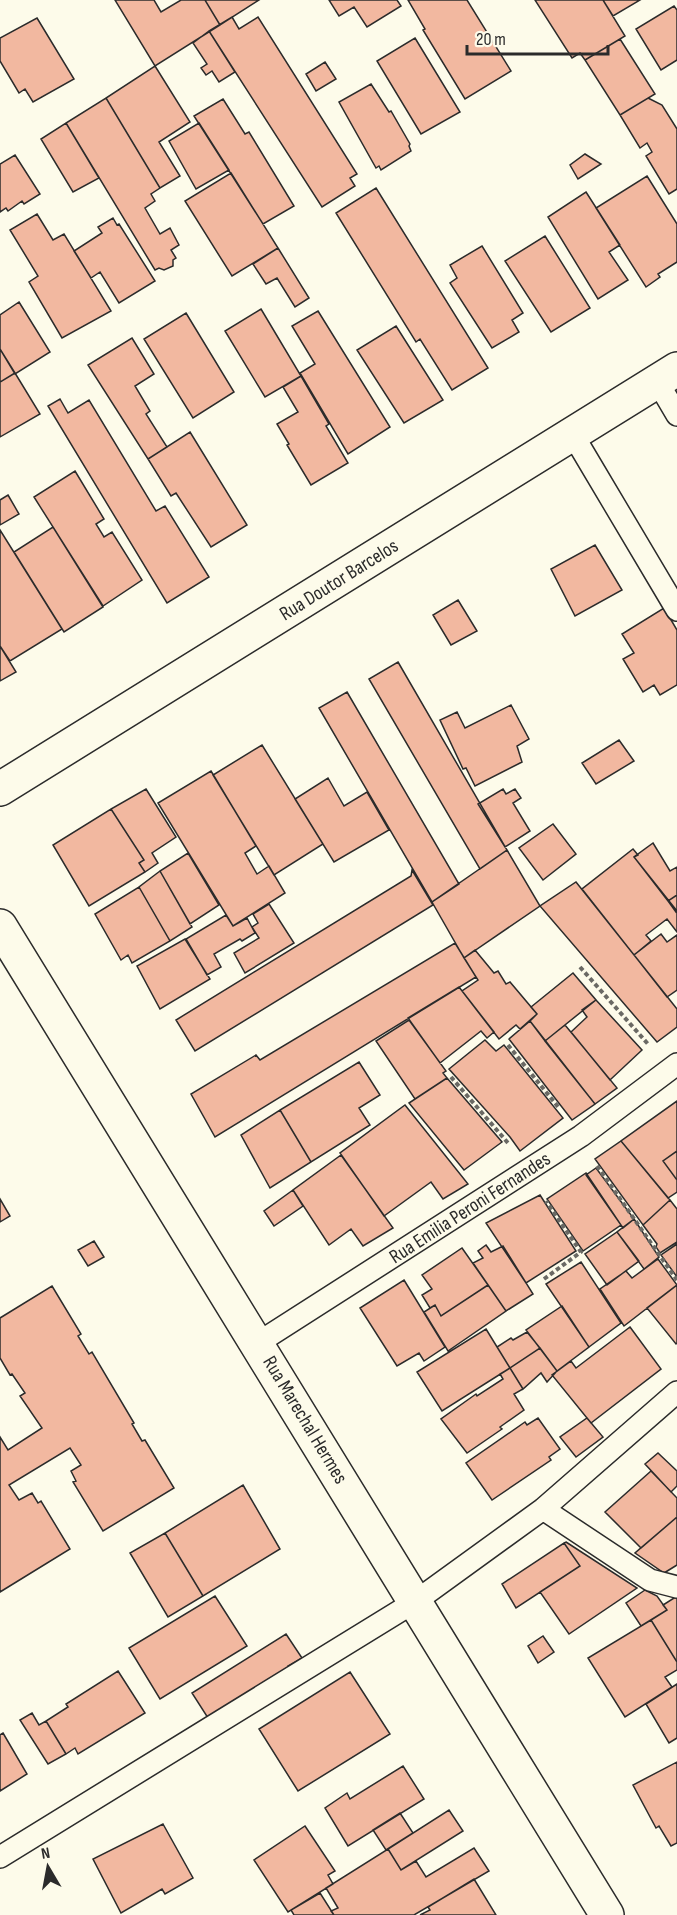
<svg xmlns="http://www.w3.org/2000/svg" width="677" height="1915" viewBox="0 0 677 1915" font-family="'Sofia Sans Condensed',sans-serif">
<rect width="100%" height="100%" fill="#fdfbea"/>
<!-- building -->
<path fill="#f2b8a0" stroke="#2b2b2b" stroke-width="1.5" d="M115 0H154L161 12 181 0H205L220 25 155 66Z
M205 0H259L220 25Z
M329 0H397L401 6 367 27 354 7 339 16Z
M408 0H467L511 71 465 99 423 30 425 29Z
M535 0H603L625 36 585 60 580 53 572 58Z
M603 0H640L613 16Z
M674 6 677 10V60L661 70 636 29Z
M232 17 239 29 258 17 357 174 350 178 355 186 322 207 209 31Z
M37 18 74 79 33 102 25 89 19 93 0 61V38Z
M209 31 235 72 219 82 212 71 206 75 201 68 207 64 193 43Z
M415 38 460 112 421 134 377 61Z
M620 39 655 94 620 115 585 60Z
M325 62 336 79 316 91 306 74Z
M155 66 190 122 159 142 180 176 160 188 106 98Z
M371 84 389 112 391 111 410 144 409 146 411 151 381 170 379 166 376 168 339 102Z
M106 98 160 188 151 194 155 201 145 208 160 234 170 228 179 245 171 250 176 258 173 260V266L164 270 159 268 155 270 66 123Z
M648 98 662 105 677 129V189L669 194 646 156 652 152 647 143 640 148 620 115Z
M223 99 245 134 249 132 294 206 263 224 194 116Z
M66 123 99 178 73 192 41 139Z
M199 123 229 170 196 189 169 141Z
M585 154 601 164 578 179 570 165Z
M15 155 40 194 24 204 22 201 8 211 6 208 0 212V164Z
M231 173 278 248 232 276 185 201Z
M647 176 677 224V262L658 274 660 277 646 287 596 208Z
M376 188 488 368 452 390 420 339 416 342 336 213Z
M586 192 620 245 609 252 628 280 598 299 548 217Z
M37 214 53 240 64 234 111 311 62 338 29 282 38 276 10 230Z
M113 218 117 225 119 224 155 281 119 303 100 272 91 278 74 251 102 233 98 227Z
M545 236 590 308 551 332 505 261Z
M482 246 523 313 512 320 519 332 492 348 450 283 457 278 450 265Z
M278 248 309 298 295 307 277 278 266 284 253 264Z
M19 302 50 352 15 374 0 349V315Z
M261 309 301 376 265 397 225 331Z
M318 311 390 427 348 454 300 373 315 364 292 326Z
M186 313 234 392 193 418 144 339Z
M396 326 443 400 404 423 357 350Z
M132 338 154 374 135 386 150 411 146 414 167 447 148 459 88 365Z
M0 349 15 373 0 382Z
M15 373 40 414 0 437V382Z
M301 376 329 424 326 426 348 463 311 485 287 445 289 444 277 424 298 412 283 387Z
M60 399 68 413 89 400 156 511 165 506 209 577 167 603 48 406Z
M190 432 247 525 211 547 176 493 171 496 148 459Z
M75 471 104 519 96 524 104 537 112 532 142 580 103 606 34 497Z
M8 495 19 514 0 525V500Z
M53 527 103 607 64 632 14 552Z
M0 530 62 629 10 661 0 646Z
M595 545 622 590 575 616 551 569Z
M458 600 477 631 451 645 433 615Z
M664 608 677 630V685L660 695 654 685 643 692 623 659 634 653 622 634Z
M0 646 16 672 0 681Z
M398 662 507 850 480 869 369 679Z
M347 692 459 884 432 902 319 708Z
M511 705 529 739 517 746 522 762 475 786 466 768 463 769 440 720 457 712 465 728Z
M619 740 634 761 596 784 582 763Z
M262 745 323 844 274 875 213 775Z
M211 771 256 846 245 853 257 874 269 866 285 893 233 926 158 803Z
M328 778 344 806 367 792 389 830 334 862 295 799Z
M146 789 176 837 152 853 158 863 145 872 139 863 144 860 111 809Z
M503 789 506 794 515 789 521 798 513 803 530 831 505 847 478 804Z
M111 809 144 860 139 863 145 872 89 906 53 845Z
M553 824 576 854 543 880 519 848Z
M653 843 670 871 677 867V895L668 901 634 857Z
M633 849 638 855 634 857 677 911V932L667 919 646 935 651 941 634 955 582 889Z
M507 850 540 906 464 958 432 902Z
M188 853 219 905 190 924 160 871Z
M412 870 433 905 195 1051 176 1020 411 876Z
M160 871 192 927 170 941 139 887Z
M576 882 677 1009V1027L657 1042 540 906Z
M139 887 170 941 132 963 128 955 121 960 95 914Z
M677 895V911L676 912 668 901Z
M269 904 294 943 245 973 234 953 259 938 252 927 258 923 253 914Z
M226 915 233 926 247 918 255 933 242 941 240 939 214 954 221 967 207 975 186 939Z
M661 934 667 942 677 935V990L667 997 634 955Z
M185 939 210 979 160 1009 137 966Z
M455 943 476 977 215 1137 191 1094 256 1055 260 1060Z
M475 950 494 973 498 971 506 984 510 982 537 1014 520 1029 516 1025 499 1039 462 991 478 980 464 958Z
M573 973 596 1000 545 1041 530 1021 537 1014 531 1007Z
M459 987 494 1032 487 1038 481 1031 440 1063 408 1018Z
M596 1000 642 1050 610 1080 571 1032 587 1017 582 1010Z
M409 1020 446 1071 443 1073 447 1078 415 1099 376 1041Z
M530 1021 595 1104 572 1120 509 1039Z
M565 1025 617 1088 595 1104 545 1041Z
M485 1040 496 1051 504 1045 563 1118 520 1151 510 1137 449 1069Z
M359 1062 380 1095 359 1108 370 1125 311 1162 280 1110Z
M447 1078 502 1142 464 1170 409 1103Z
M677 1101V1151L663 1161 677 1180V1192L668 1198 621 1141Z
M405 1105 468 1184 443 1199 431 1182 384 1216 340 1153Z
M280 1110 311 1162 270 1188 241 1135Z
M621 1141 670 1200 643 1225 595 1159Z
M677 1151V1180L663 1161Z
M341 1155 393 1228 363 1246 351 1229 329 1245 293 1190Z
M596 1168 634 1219 623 1228 586 1175Z
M586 1173 621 1225 583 1251 547 1199Z
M293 1190 303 1206 274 1226 264 1211Z
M540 1195 576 1251 526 1283 486 1223Z
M0 1199 10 1216 0 1222Z
M670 1200 677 1209V1242L660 1253 656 1247 657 1244 643 1225Z
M634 1219 659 1257 644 1269 617 1232Z
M617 1232 639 1261 607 1285 585 1254Z
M94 1241 104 1257 88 1266 78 1250Z
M677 1244V1277L661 1255Z
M486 1245 491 1252 503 1246 533 1294 506 1311 473 1263 483 1258 478 1251Z
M462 1248 488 1285 441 1316 435 1305 430 1308 422 1295 432 1289 422 1275Z
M658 1259 677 1285 624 1326 600 1289 626 1271 632 1278Z
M581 1262 621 1323 589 1347 546 1284Z
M404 1280 445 1347 424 1361 419 1353 397 1366 360 1308Z
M488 1285 506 1311 448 1351 424 1312 435 1305 441 1316Z
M677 1285V1343L676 1344 647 1308Z
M52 1286 81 1334 78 1336 89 1354 92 1352 134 1423 132 1424 142 1441 145 1440 174 1488 103 1531 73 1482 76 1481 71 1471 81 1465 70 1448 9 1485 19 1500 32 1493 38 1503 41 1501 70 1549 0 1592V1437L8 1450 42 1428 20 1396 25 1393 12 1374 10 1375 0 1358V1318Z
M562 1306 589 1347 557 1371 526 1330Z
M630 1327 661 1369 591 1423 552 1375 571 1361 576 1368Z
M486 1329 510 1368 442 1411 417 1372Z
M527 1332 540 1348 510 1368 497 1347 511 1338 513 1340Z
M540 1348 557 1371 547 1382 541 1373 523 1389 510 1368Z
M510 1368 523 1389 514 1394 524 1410 500 1427 502 1429 467 1453 441 1419 476 1394 477 1396 503 1379 500 1374Z
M538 1418 560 1449 549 1457 551 1460 492 1500 466 1463 525 1422 527 1425Z
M587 1418 603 1437 576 1457 560 1437Z
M658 1453 677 1471V1486L671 1492 645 1464Z
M651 1471 677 1498V1517L641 1548 605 1512Z
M243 1485 280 1549 203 1596 165 1533Z
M677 1517V1565L664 1573 635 1553Z
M165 1533 203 1596 168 1617 130 1553Z
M566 1542 637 1588 569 1634 540 1592 580 1566 564 1543Z
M564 1543 580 1566 516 1608 502 1584Z
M645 1590 657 1596 667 1610 641 1626 626 1603Z
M215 1596 247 1646 160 1699 129 1648Z
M674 1598H677V1662L651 1620 667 1610 663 1605Z
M651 1620 677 1662V1670L665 1677 672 1687 625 1717 588 1658Z
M286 1634 302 1658 288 1666 289 1668 208 1718 192 1693Z
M543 1636 554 1652 538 1663 528 1646Z
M118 1671 145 1713 78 1754 75 1748 66 1754 46 1721 68 1707 66 1704Z
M350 1672 390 1734 298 1791 259 1729Z
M677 1684V1738L669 1743 646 1704Z
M32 1713 39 1725 46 1721 66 1754 48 1764 20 1720Z
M3 1733 27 1774 0 1791V1735Z
M677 1762V1843L671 1846 659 1826 656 1828 633 1785Z
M403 1766 424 1799 348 1846 325 1808 347 1793 350 1799Z
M449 1810 463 1831 401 1870 388 1849Z
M400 1813 413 1833 386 1850 373 1830Z
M163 1824 193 1878 165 1894 162 1889 121 1913 93 1859Z
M305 1826 335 1871 328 1875 333 1884 288 1912 254 1860Z
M474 1848 489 1871 414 1915H334L331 1911 338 1908 326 1888 388 1849 401 1870 416 1861 426 1877Z
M474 1879 496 1915H420L430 1910 428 1907Z
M320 1893 334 1915H294L291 1910Z"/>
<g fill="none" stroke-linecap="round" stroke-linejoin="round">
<!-- service casing -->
<g stroke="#2b2b2b" stroke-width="24">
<path id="service" d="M657 381 677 415
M573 435 677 610
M258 1343 581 1136 677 1064
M543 1509 650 1580 677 1587
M0 1857 416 1601 543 1509 677 1392"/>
</g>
<!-- tertiary casing -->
<g stroke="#2b2b2b" stroke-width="36">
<path id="tertiary" d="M0 789 677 369
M0 926 607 1915"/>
</g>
<!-- path -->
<path stroke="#6a6964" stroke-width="4" stroke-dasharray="4.5 3" stroke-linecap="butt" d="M580 967 648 1044
M508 1045 559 1108
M451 1077 508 1143
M597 1166 677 1280
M544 1279 581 1252 546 1201"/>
<!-- service -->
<use href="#service" stroke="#fdfbea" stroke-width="21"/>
<!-- tertiary -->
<use href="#tertiary" stroke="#fdfbea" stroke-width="33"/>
</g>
<g text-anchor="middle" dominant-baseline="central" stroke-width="4.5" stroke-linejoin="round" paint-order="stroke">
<!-- street labels -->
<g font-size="20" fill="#2b2b2b" stroke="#fdfbea">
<text transform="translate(339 580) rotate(-32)">Rua Doutor Barcelos</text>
<text transform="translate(470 1208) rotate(-33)">Rua Emilia Peroni Fernandes</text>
<text transform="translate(305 1420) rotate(59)">Rua Marechal Hermes</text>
</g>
</g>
<!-- north arrow -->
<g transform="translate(48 1867) rotate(350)" stroke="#fdfbea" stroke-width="4.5" paint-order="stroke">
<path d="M0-4.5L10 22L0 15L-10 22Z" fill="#2b2b2b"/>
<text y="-9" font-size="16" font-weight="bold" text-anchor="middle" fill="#2b2b2b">N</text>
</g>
<!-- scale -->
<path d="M467 45v9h141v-9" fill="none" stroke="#2b2b2b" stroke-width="3"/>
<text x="476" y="45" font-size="18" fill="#2b2b2b" stroke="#fdfbea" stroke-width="4.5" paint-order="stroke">20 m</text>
</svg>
